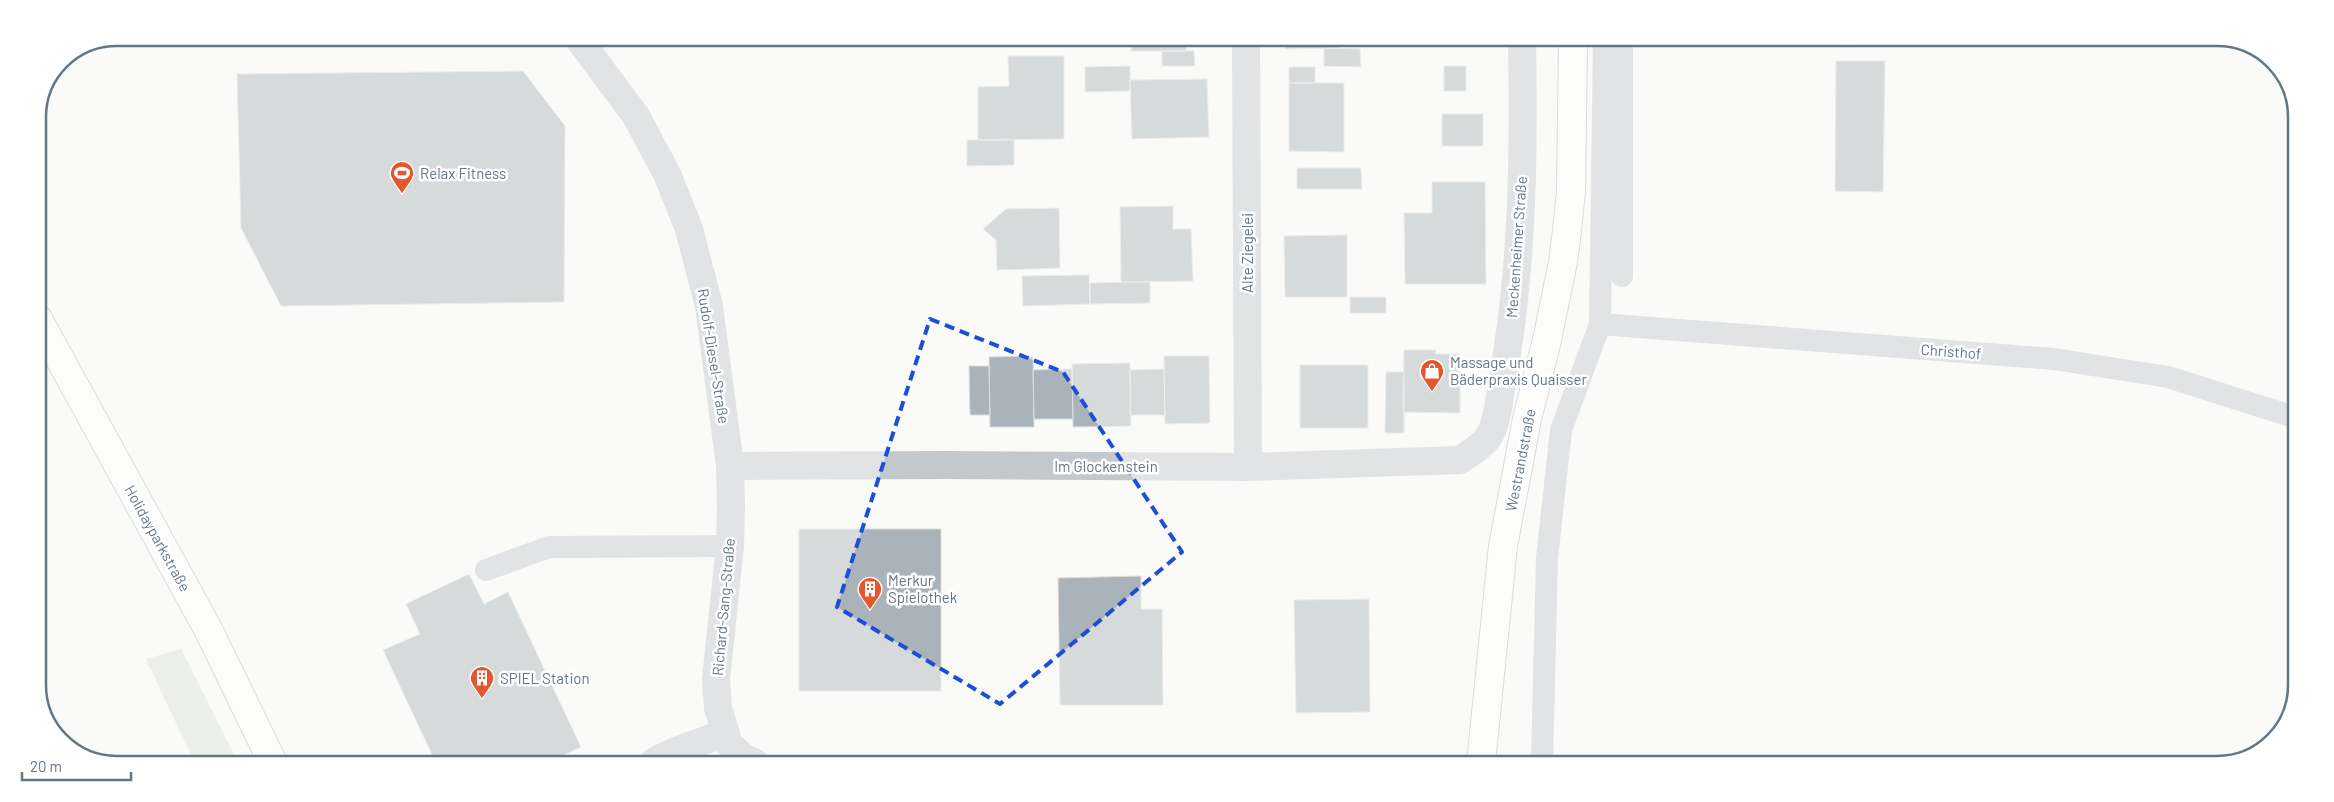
<svg xmlns="http://www.w3.org/2000/svg" width="2334" height="802" viewBox="0 0 2334 802" font-family="Barlow,sans-serif">
<rect width="100%" height="100%" fill="#fafaf8"/>
<!-- green -->
<path fill="#dadfd7" d="M181 649 237 761H194L146 659Z"/>
<!-- building -->
<path fill="#aab3b9" stroke="#dcdcda" d="M664 39H807L664 41Z
M1131 39 1186 40V51H1131Z
M1285 40H1339V48L1285 49Z
M1835 41H1851V47L1835 46Z
M1324 48 1360 49 1361 67 1324 66Z
M1162 51H1194L1195 66H1162Z
M1008 56H1064V139L978 140V87L1009 86Z
M1836 61H1885L1883 192 1835 191Z
M1130 66V91L1085 92V67Z
M1444 66H1466V91H1444Z
M1289 67H1315V83H1289Z
M523 71 565 126 564 302 281 306 241 228 237 74Z
M1207 79 1209 137 1132 139 1130 80Z
M1289 83H1344V152L1289 151Z
M1442 114H1483V146H1442Z
M967 140H1014V165L967 166Z
M1297 168H1361L1362 189H1297Z
M1432 182H1485L1486 284H1405L1404 213H1432Z
M1173 206V229H1191L1193 281 1121 282 1120 207Z
M1059 208 1060 268 997 270 996 240 983 229 1006 209Z
M1347 235V297H1285L1284 236Z
M1089 275 1090 304 1023 306 1022 276Z
M1150 282V303L1090 304V283Z
M1350 297H1386V313H1350Z
M1404 350H1436L1435 354H1460V413L1403 412Z
M1033 356 1034 427H990L989 357Z
M1164 356H1209L1210 423 1165 424Z
M1130 363 1131 426 1073 427 1072 364Z
M1300 365H1368V428H1300Z
M969 366H989L990 415H970Z
M1072 369 1073 419H1034L1033 370Z
M1164 369 1165 415H1130V370Z
M1386 372H1404V433H1385Z
M799 529H941V691H799Z
M469 574 484 604 508 592 581 747 551 761H435L383 650 420 634 406 604Z
M1141 576V609H1162L1163 705H1060L1058 578Z
M1369 599 1370 712 1296 713 1294 600Z"/>
<g fill="none" stroke-linecap="round" stroke-linejoin="round">
<!-- secondary casing -->
<g stroke="#b3babf" stroke-width="30">
<path id="secondary" d="M38 319 209 631 272 761
M1481 763 1503 546 1527 419 1547 340 1563 262 1567 230 1571 192 1573 40"/>
</g>
<!-- service -->
<path stroke="#c3c8cc" stroke-width="22" d="M1622 40V276
M1600 324 2054 359 2168 377 2294 417
M486 570 549 547 730 546
M1542 763 1547 558 1561 430 1600 324 1604 40"/>
<!-- minor -->
<path stroke="#c3c8cc" stroke-width="28" d="M578 38 636 116 667 174 689 229 709 306 730 466 731 507 730 546 716 679 718 708 729 744 744 758 754 762
M1246 40 1248 467
M730 466 947 465 1248 467 1460 460C1470 453 1483 446 1489 436 1499 420 1499 395 1503 377 1523 266 1524 153 1522 40
M655 761 676 751 725 733"/>
<!-- secondary -->
<use href="#secondary" stroke="#fff" stroke-width="28"/>
</g>
<!-- marked area -->
<path d="M0 0H2334V802H0ZM930 319 1063 372 1182 552 1000 704 837 607Z" fill="#fafaf8" fill-opacity=".55" fill-rule="evenodd"/>
<path fill="none" stroke="#1d4ed8" stroke-width="4" stroke-dasharray="10 6" stroke-linejoin="round" d="M930 319 1063 372 1182 552 1000 704 837 607Z"/>
<!-- icons -->
<defs>
<g id="stadium-pin" transform="scale(1.25)"><path d="M0 17L-7.5 6A9.5 9.5 0 1 1 7.5 6Z" fill="#e4572e" stroke="#fff"/><path d="M0-5a6.5 5 0 1 0 0 10a6.5 5 0 1 0 0-10ZM-3.5-1.8h7v3.6h-7Z" fill="#fff"/></g>
<g id="shop-pin" transform="scale(1.25)"><path d="M0 17L-7.5 6A9.5 9.5 0 1 1 7.5 6Z" fill="#e4572e" stroke="#fff"/><path d="M-5-2.5h2.3a2.7 3.5 0 0 1 5.4 0H5L5.5 6h-11ZM-1.5-2.5h3a1.5 2.3 0 0 0-3 0Z" fill="#fff"/></g>
<g id="building-pin" transform="scale(1.25)"><path d="M0 17L-7.5 6A9.5 9.5 0 1 1 7.5 6Z" fill="#e4572e" stroke="#fff"/><path d="M-4-6H4V6H1V3H-1V6H-4ZM-2.5-4.3h1.7v1.8h-1.7ZM.8-4.3h1.7v1.8H.8ZM-2.5-1h1.7V.8h-1.7ZM.8-1h1.7V.8H.8Z" fill="#fff"/></g>
</defs>
<g fill-rule="evenodd">
<use href="#stadium-pin" x="402" y="173"/>
<use href="#shop-pin" x="1432" y="371"/>
<use href="#building-pin" x="870" y="589"/>
<use href="#building-pin" x="482" y="678"/>
</g>
<g text-anchor="middle" dominant-baseline="central" stroke-width="5" stroke-linejoin="round" paint-order="stroke">
<!-- poi labels -->
<g font-size="15" fill="#657683" stroke="#fff" text-anchor="start">
<text x="420" y="173">Relax Fitness</text>
<text x="1450" y="362">Massage und<tspan x="1450" dy="17">Bäderpraxis Quaisser</tspan></text>
<text x="888" y="580">Merkur<tspan x="888" dy="17">Spielothek</tspan></text>
<text x="500" y="678">SPIEL Station</text>
</g>
<!-- street labels -->
<g font-size="15" fill="#657683" stroke="#fff">
<text transform="translate(1516 247) rotate(-86)">Meckenheimer Straße</text>
<text transform="translate(1247 253) rotate(-90)">Alte Ziegelei</text>
<text transform="translate(1951 351) rotate(4)">Christhof</text>
<text transform="translate(714 356) rotate(81)">Rudolf-Diesel-Straße</text>
<text transform="translate(1520 460) rotate(-79)">Westrandstraße</text>
<text x="1106" y="466">Im Glockenstein</text>
<text transform="translate(158 538) rotate(61)">Holidayparkstraße</text>
<text transform="translate(723 607) rotate(-85)">Richard-Sang-Straße</text>
</g>
</g>
<!-- crop -->
<path d="M0 0H2334V802H0ZM117 46H2217A71 71 0 0 1 2288 117V685A71 71 0 0 1 2217 756H117A71 71 0 0 1 46 685V117A71 71 0 0 1 117 46Z" fill="#fff" fill-rule="evenodd"/>
<path fill="none" stroke="#657683" stroke-width="2.5" d="M117 46H2217A71 71 0 0 1 2288 117V685A71 71 0 0 1 2217 756H117A71 71 0 0 1 46 685V117A71 71 0 0 1 117 46Z"/>
<!-- scale -->
<path d="M22 772v8h109v-8" fill="none" stroke="#657683" stroke-width="2.5"/>
<text x="30" y="772" font-size="15" fill="#657683" stroke="#ffffff" stroke-width="4" paint-order="stroke">20 m</text>
</svg>
